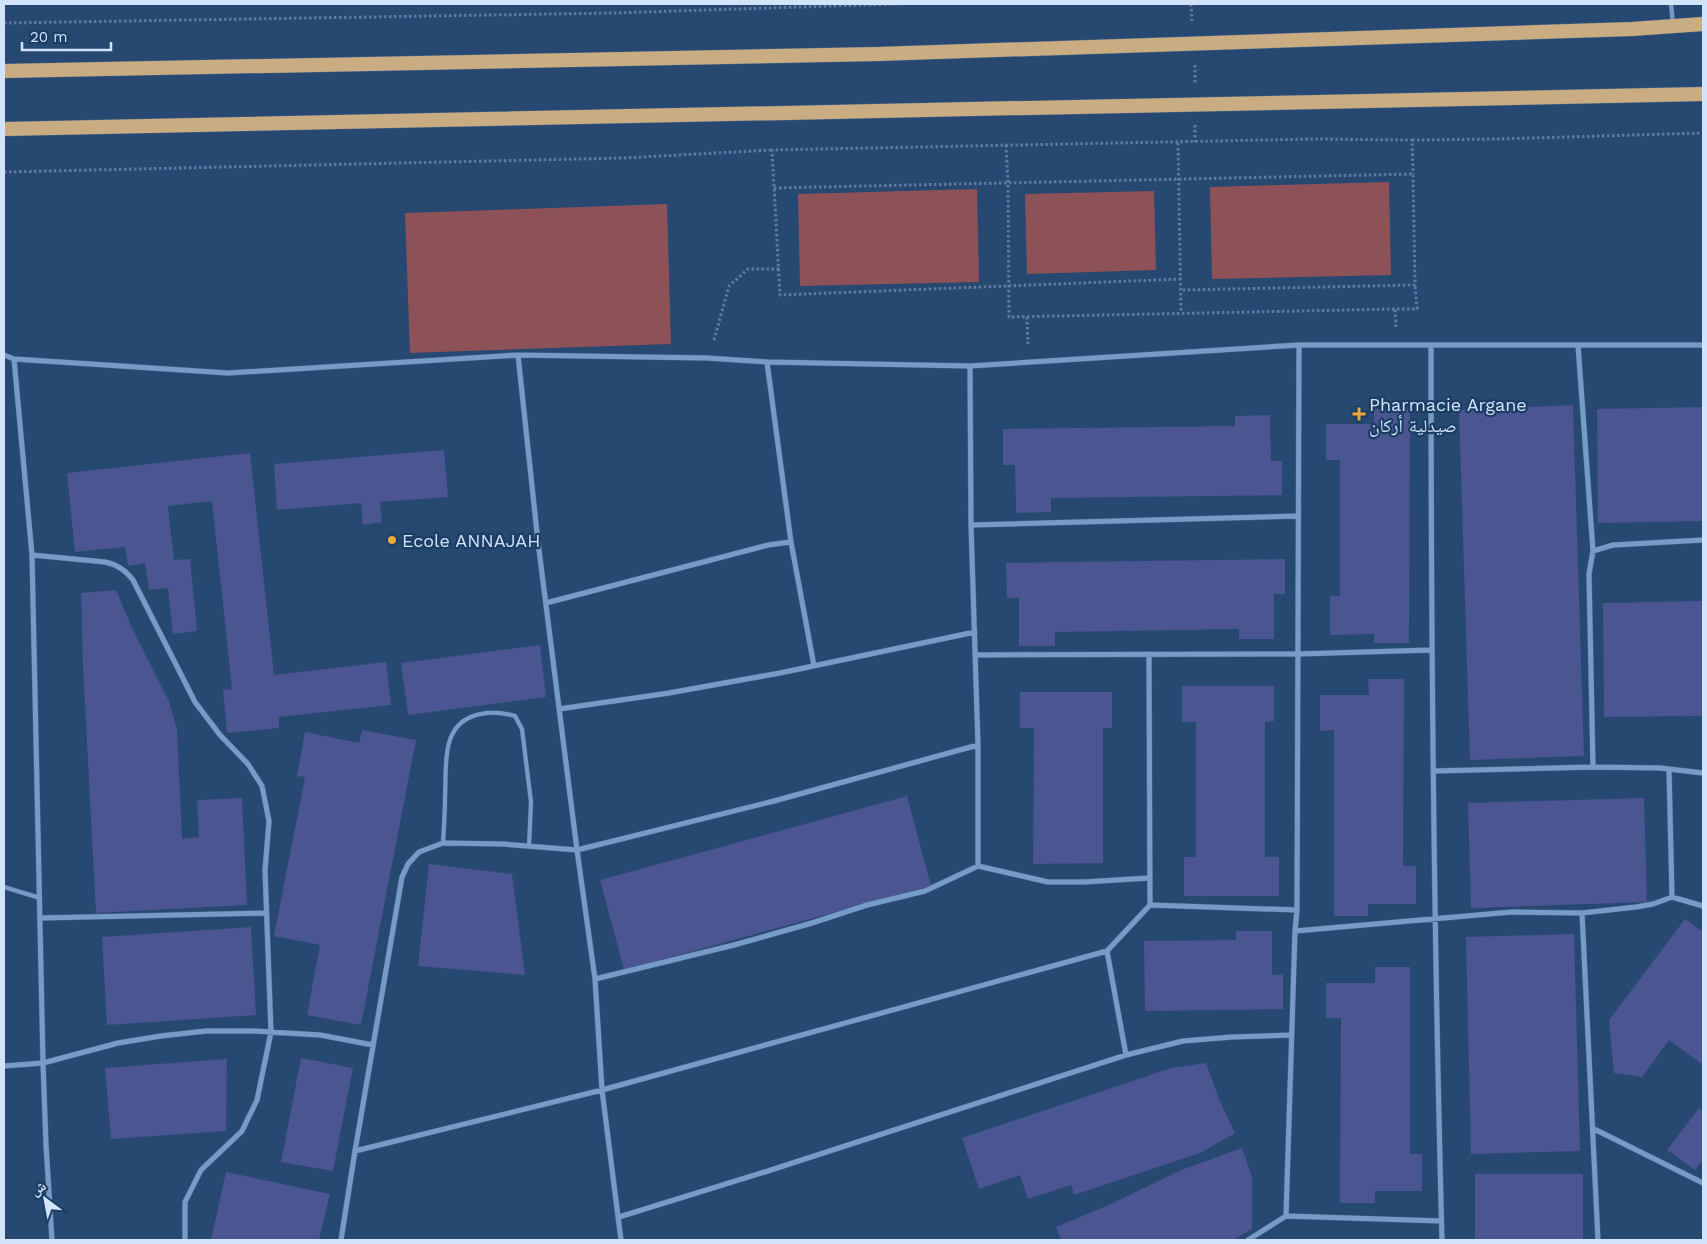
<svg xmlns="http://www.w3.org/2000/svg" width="1707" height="1244" viewBox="0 0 1707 1244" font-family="'Work Sans','Noto Naskh Arabic',sans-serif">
<rect width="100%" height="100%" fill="#274870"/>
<!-- green -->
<path fill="#8d5257" d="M1389 182 1391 275 1212 279 1210 187Z
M977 189 979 282 800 286 798 194Z
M1154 191 1156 270 1027 274 1025 194Z
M667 204 671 344 410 353 405 213Z"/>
<!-- building -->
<path fill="#4a5591" d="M1573 405 1584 756 1470 760 1459 410Z
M1703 407V521L1598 523 1597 409Z
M1374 409H1410L1409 643H1374V634L1330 635V596H1340V460H1326V424H1374Z
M1270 415 1271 461H1282V495L1051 498V512L1016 513 1015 465H1003V429L1235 426V416Z
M444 450 448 497 380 502 382 522 363 525 361 503 277 510 274 464Z
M250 453 274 675 386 662 391 705 279 717V728L227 733 223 690 232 689 212 501 168 506 174 560 190 559 197 631 173 634 168 588 149 590 145 563 128 566 125 547 75 552 67 473Z
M1285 559V594H1274V639H1239V629L1055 632V646H1019V598H1007L1006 563Z
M116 590 132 628 169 701 177 729 182 839 199 837 197 800 242 798 247 905 96 913 83 666 81 593Z
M1703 601V716L1604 717 1603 603Z
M540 645 546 697 408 715 401 663Z
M1368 679H1404L1403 866H1416V904H1368V916H1334V730L1320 731V695H1369Z
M1182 686H1274V721L1265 722V857H1279V896H1184V857H1196V722H1182Z
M1020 692H1112V728H1103V863L1033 864 1034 728H1020Z
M362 730 416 740 361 1025 307 1015 320 945 274 936 305 777 297 776 305 732 359 743Z
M907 796 931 886 624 970 600 880Z
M1644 798 1647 902 1471 908 1468 803Z
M429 864 512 874 525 975 418 966Z
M1685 919 1703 932V1065L1669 1040 1642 1077 1614 1073 1609 1020Z
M251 927 256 1015 107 1025 102 937Z
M1236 931H1272V975L1283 974V1009L1145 1011 1144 941 1236 940Z
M1574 934 1580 1151 1471 1154 1466 937Z
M1375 967H1410V1154H1422V1191H1375V1203H1340L1341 1018H1326V983H1375Z
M301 1058 353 1068 333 1171 281 1162Z
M227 1059 226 1131 111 1139 105 1068Z
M1206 1063 1219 1099 1235 1133 1200 1153 1074 1195 1071 1185 1028 1199 1020 1175 979 1189 962 1138 1171 1068Z
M1699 1108 1703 1112V1163L1702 1161 1695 1170 1667 1150Z
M1242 1148 1252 1177V1229L1233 1240H1061L1056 1227 1111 1204 1181 1170Z
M226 1172 330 1194 319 1240H211Z
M1475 1174H1583V1240H1475Z"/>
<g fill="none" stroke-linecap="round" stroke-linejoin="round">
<!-- service casing -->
<g stroke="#476486" stroke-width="5">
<path id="service" d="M1671 4 1673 24
M443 843C444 827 445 812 445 797 446 779 444 748 453 733 465 711 494 710 515 716L522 729 531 802 529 846
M4 887 40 898"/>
</g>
<!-- minor casing -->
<g stroke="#476486" stroke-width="6">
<path id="minor" d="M1431 345C1431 644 1434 942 1442 1240
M1578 345 1593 551
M4 355 14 359 228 373 518 355 707 358 767 362 970 366 1299 345H1703
M518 355 538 542 577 850 595 979 602 1090 621 1240
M14 359 32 555 43 1063 46 1145 52 1240
M970 366 971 525 978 745V866
M971 525 1298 516
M791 542 814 666
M32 555 105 562C118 565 125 570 133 580L195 702 220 735 248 764 262 786 269 821 265 870 271 1032 257 1100 242 1131 201 1170 185 1202V1240
M546 603 768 545 791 542 767 362
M1149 654 1150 905
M975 655 1298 654 1431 650
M559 709 669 693 780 673 975 632
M1593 767 1589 574 1593 551 1613 545 1703 540
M1669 769 1672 897
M1433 771 1593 767 1660 768 1703 773
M1582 913 1598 1240
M40 918 267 913
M1295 931 1512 912 1582 913 1636 907 1653 904 1672 897 1703 906
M595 979 734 945 812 923 867 905 925 891 978 866 1048 882H1084L1149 878
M1126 1055 1107 951 1150 905 1297 910
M4 1066 43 1063 118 1043 161 1036 206 1031H252L320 1035 373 1045
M1594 1129 1703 1183
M355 1151 602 1090 1107 951
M1286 1216 1295 931 1297 910 1299 345
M619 1217 771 1170 1126 1055 1183 1041 1232 1037 1291 1035
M341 1240 355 1151 402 877 408 864 419 852 443 843 503 844 577 850 774 801 978 745
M1248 1240 1286 1216 1441 1221"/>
</g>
<!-- trunk casing -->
<g stroke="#476486" stroke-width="15">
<path id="trunk" d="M4 71 878 54 1632 29 1703 24
M4 129 1703 94"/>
</g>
<!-- path -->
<path stroke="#5f7b9e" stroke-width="3" stroke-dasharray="2.5 2.5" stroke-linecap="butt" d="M893 4H904
M1191 4 1192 21
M4 23 613 13 893 4
M1195 65V84
M1195 125V142
M1412 140 1497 139 1703 133
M1178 143 1181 313
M1006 145 1008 182 1009 317 1395 309
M4 172 623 158 772 150
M774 188 1413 174 1415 285 1181 290
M1181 279 780 295 772 150 1313 139 1412 140 1413 174
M1027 317 1028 344
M1396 327 1395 309H1417L1415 285
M714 340 729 286 748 269H779"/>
<!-- service -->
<use href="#service" stroke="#779bc9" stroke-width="4"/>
<!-- minor -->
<use href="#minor" stroke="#779bc9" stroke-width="5"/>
<!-- trunk -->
<use href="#trunk" stroke="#caac82" stroke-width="14"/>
</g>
<!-- markers -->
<g fill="#eda83b" stroke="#1c3d64" stroke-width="2">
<path d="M1356.5 406.5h5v5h5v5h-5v5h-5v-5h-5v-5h5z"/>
<circle cx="392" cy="540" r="5"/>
</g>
<g text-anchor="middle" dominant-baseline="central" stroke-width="4.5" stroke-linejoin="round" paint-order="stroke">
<!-- poi labels -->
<g font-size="18" fill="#d1e4fc" stroke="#1c3d64" text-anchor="start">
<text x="1369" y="404">Pharmacie Argane<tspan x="1369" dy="21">صيدلية أركان</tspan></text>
<text x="402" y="540">Ecole ANNAJAH</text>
</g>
</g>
<!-- border -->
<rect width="1707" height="1244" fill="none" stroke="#d1e4fc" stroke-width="10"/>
<!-- north arrow -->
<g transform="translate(45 1199) rotate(328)" stroke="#1c3d64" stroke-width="4" paint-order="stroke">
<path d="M0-4L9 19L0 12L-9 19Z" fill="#d1e4fc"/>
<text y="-8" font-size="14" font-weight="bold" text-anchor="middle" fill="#d1e4fc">ش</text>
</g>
<!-- scale -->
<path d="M22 42v8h89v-8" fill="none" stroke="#d1e4fc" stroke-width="2.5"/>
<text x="30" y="42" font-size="15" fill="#d1e4fc" stroke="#1c3d64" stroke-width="4" paint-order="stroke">20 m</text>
</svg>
